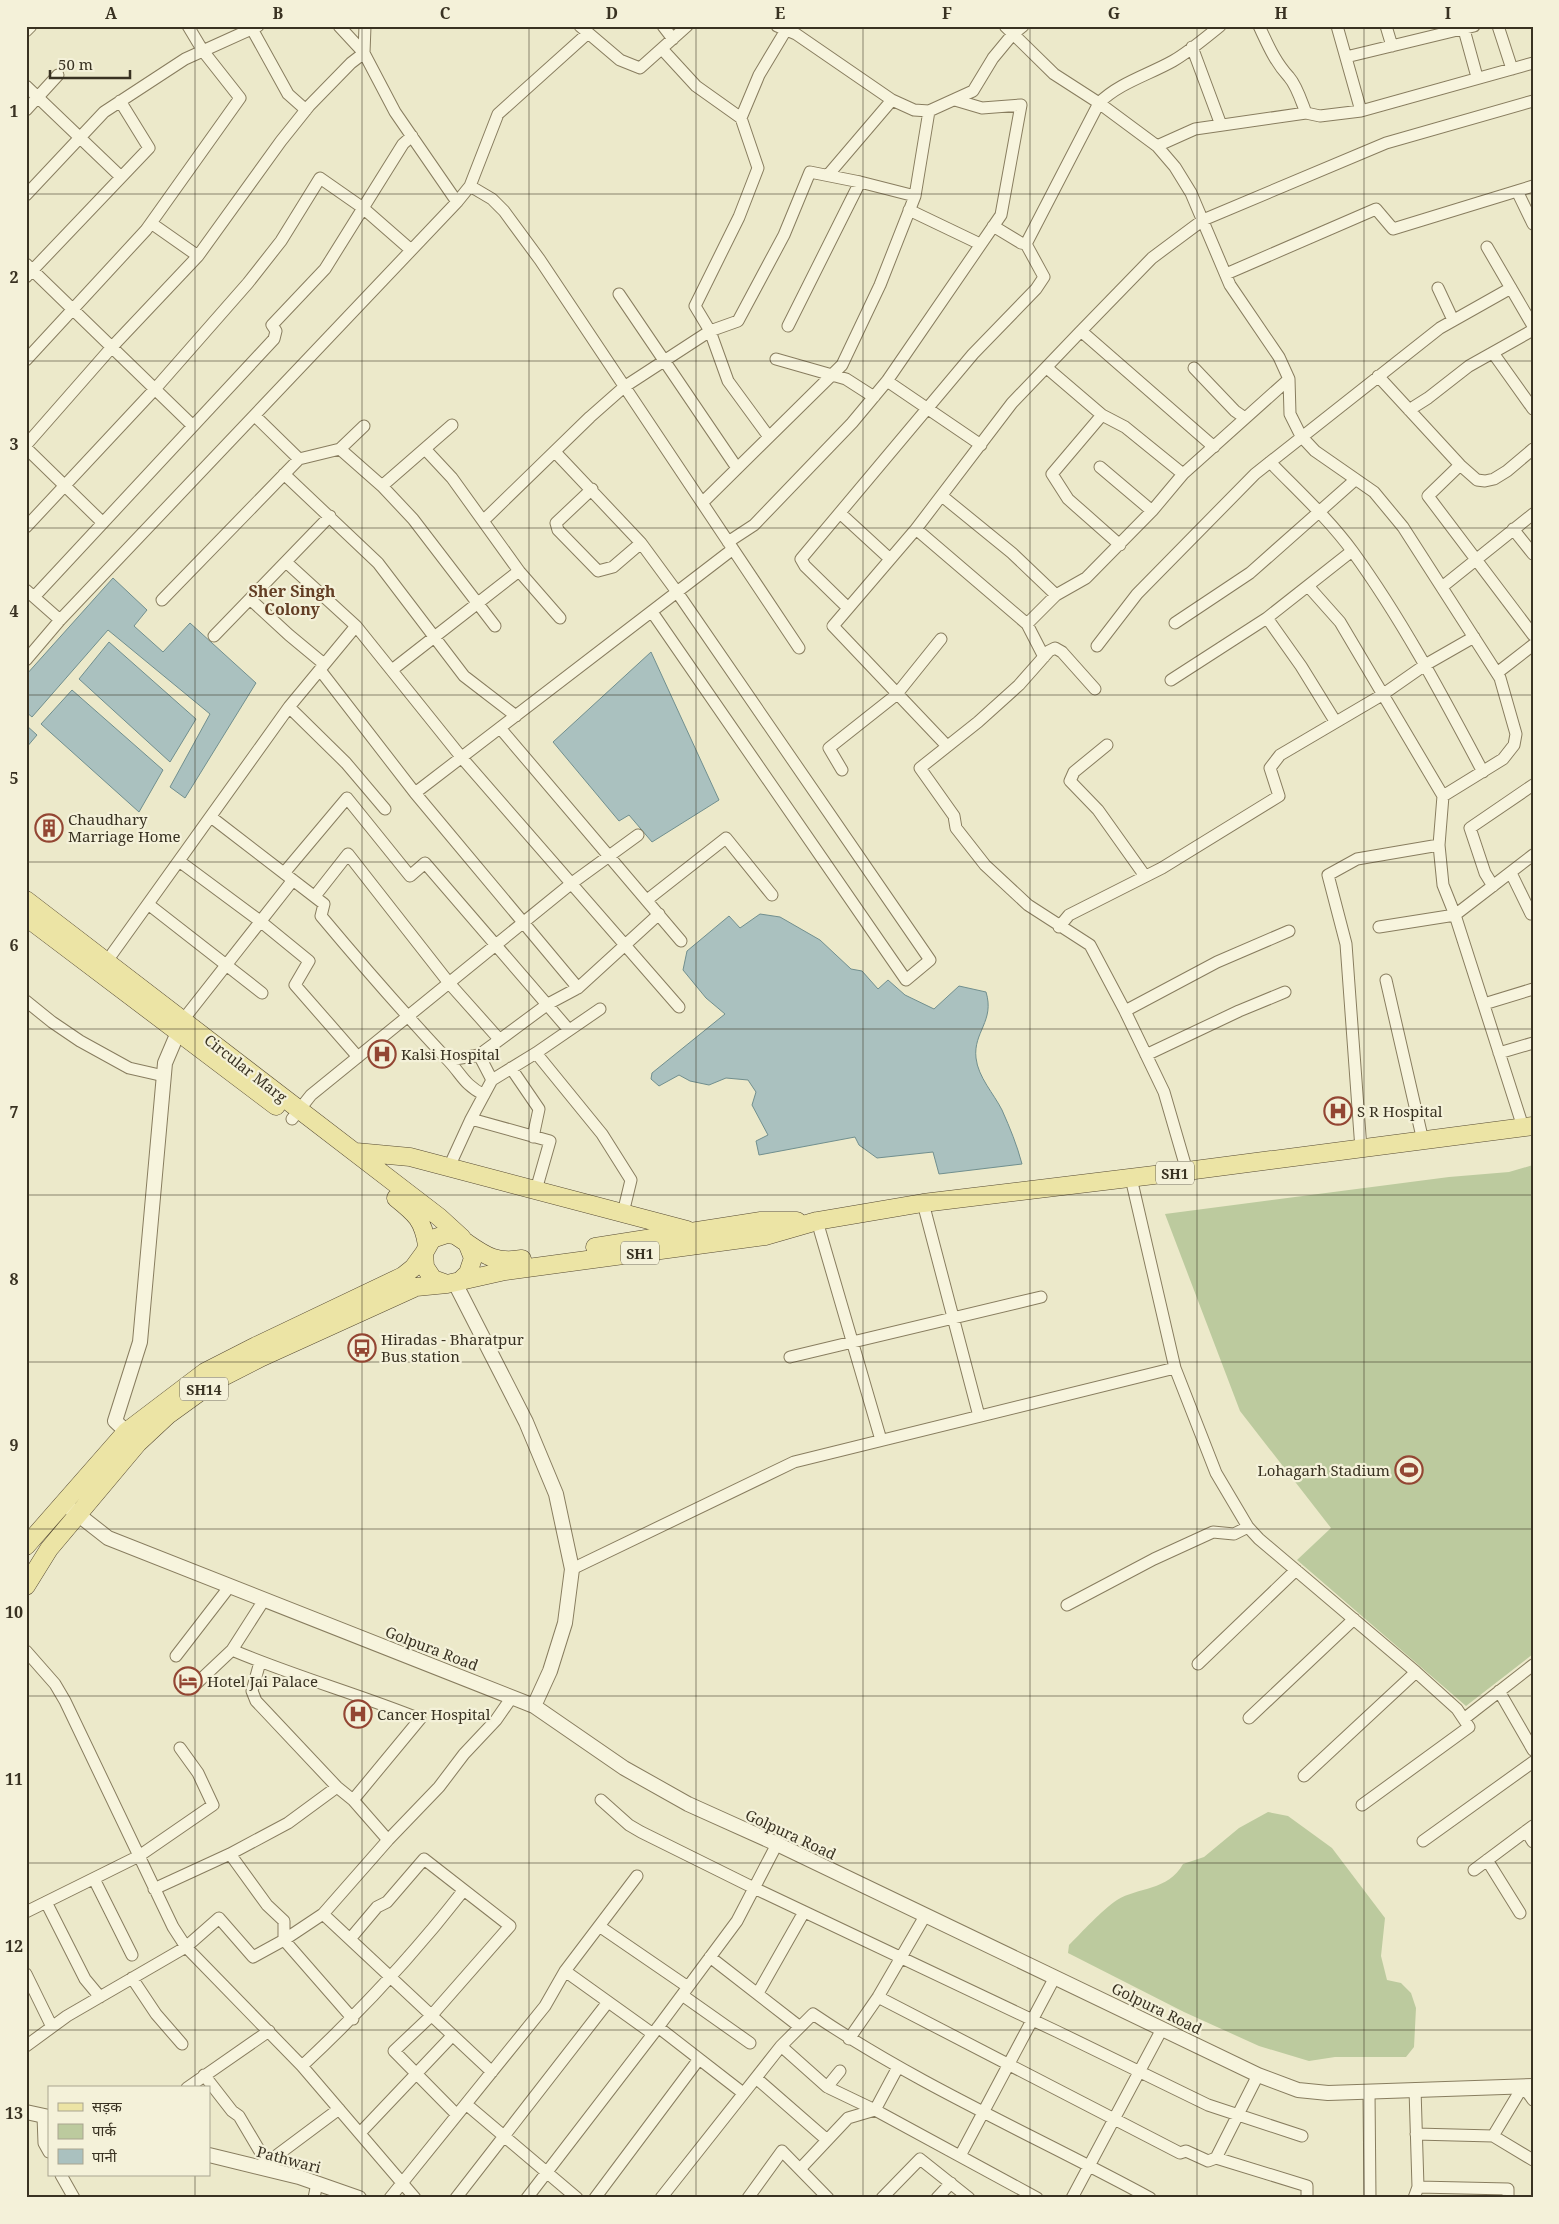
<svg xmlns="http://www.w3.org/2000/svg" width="1559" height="2224" viewBox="0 0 1559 2224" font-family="'Noto Serif','Noto Sans Devanagari',serif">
<rect width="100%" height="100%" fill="#ece9ca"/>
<!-- green -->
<path fill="#bcca9e" d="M1533 1165V1654L1466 1706 1297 1560 1331 1528 1240 1411 1165 1214 1449 1177 1509 1172Z
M1268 1812 1288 1816 1332 1848 1385 1918 1381 1956 1387 1980 1401 1983 1411 1993 1416 2008 1414 2047 1406 2057H1335L1309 2061 1259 2046 1184 2012 1068 1953 1069 1945C1082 1932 1102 1910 1117 1900 1138 1887 1168 1891 1183 1864L1204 1857 1239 1828Z"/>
<!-- water -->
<path fill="#aac1bf" stroke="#718f8e" d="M113 578 147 610 134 626 163 652 190 623 256 683 185 798 170 787 210 714 108 630 32 717 26 712V675Z
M109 642 196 719 170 762 79 679Z
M651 652 719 800 652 842 629 815 619 821 553 742Z
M72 690 163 770 139 812 41 724Z
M26 725 37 735 26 748Z
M760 914 780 917 820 940 851 969 862 971 878 989 888 980 905 995 934 1009 959 986 986 992C995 1021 973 1032 976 1058 978 1077 994 1094 1002 1110 1010 1128 1017 1145 1022 1164L939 1174 933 1152 877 1158 859 1145 855 1137 759 1155 756 1141 768 1135 752 1105 756 1092 748 1080 726 1078 709 1085 690 1081 679 1075 659 1086 651 1079 652 1073 725 1014 706 998 683 970 687 951 729 916 740 928Z"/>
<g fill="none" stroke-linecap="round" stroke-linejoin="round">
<!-- minor casing -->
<g stroke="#887d5f" stroke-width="13">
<path id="minor" d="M365 26 364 53 395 112 457 202
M580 26 620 60 640 68 687 26
M663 26 673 39
M777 26 796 34 892 100 914 110 929 111 973 91 993 58 1012 35 1023 26
M1005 26 1054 74 1099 103 1157 146 1175 167 1191 193 1230 285 1279 357 1289 379 1290 414 1301 436 1315 451 1374 492 1403 527 1500 678 1516 734 1514 745 1503 759 1443 796
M1259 26C1268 45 1275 62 1289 77 1297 86 1302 103 1306 113
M1337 26 1361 111
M1386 26 1392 46
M1463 26 1477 77
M1498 26 1512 69
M252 29 288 94 306 110
M26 31 31 26
M1192 47 1221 125
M662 49 696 86 741 118
M1346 57 1474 26
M26 86 121 177
M26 110 58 75
M1157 146 1195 129 1306 113 1320 116 1361 111 1533 63
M828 175 892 100
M470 186 492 199 504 211 540 260 799 648
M1533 186 1517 191 1533 224
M26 195 104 112 185 59 258 26
M909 210 980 244
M151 223 198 256
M1026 244 1099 103C1119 83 1148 75 1173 61 1190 51 1205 38 1220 26
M1487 247 1533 326
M26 264 193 426
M1226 274 1376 209 1393 229 1517 191
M26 277 149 148 120 101
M1438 288 1453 320
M619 294 737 468
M788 326 860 182
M1081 331 1152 258 1203 220 1386 143 1533 101
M1493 353 1533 409
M776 359 846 379 874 397
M26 360 146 230 240 98 203 51 188 26
M1047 368 1102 415 1125 427 1183 474
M1194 368 1235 411 1245 418
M1378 376 1460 465 1477 480 1485 481 1494 479 1507 471 1533 449
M887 381 981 445
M1409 410 1428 398 1469 366 1533 330
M1102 415 1052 474 1068 499 1120 545
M255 416 299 459
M769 437 728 381 710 331 695 306 739 217 758 168 741 118 759 75 786 30
M26 445 112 347 198 256 281 141 309 106 351 63 364 53 339 26
M26 448 103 523
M340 449 382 486 413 519 495 626
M425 449 452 478 519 571 560 618
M555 452 641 543 677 592 930 960 906 980 652 612
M1270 462C1298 491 1329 519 1353 552 1403 621 1443 697 1483 772
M1460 465 1428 496 1533 635
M1100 467 1152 511
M284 474 378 563 464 676 516 716
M382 486 452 425
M592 489 556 523 558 530 598 571 613 567 641 543
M942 496 1012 553 1056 595
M702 503 842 365 880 285 915 196 929 111
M841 514 890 559
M483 521 590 417 624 387 710 331 738 321 784 235 810 172 860 182 915 196
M26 527 155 389 248 283 281 241 320 178 363 208 411 250
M916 529 1012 403 1081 331 1214 447
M1513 529 1533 554
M728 542 754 525 852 423 887 381 1001 215 1021 105 982 108 955 100
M286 562 356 626
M1308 586 1340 622 1443 796 1439 845 1443 885 1455 915 1523 1127
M1442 587 1533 514
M26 590 60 620
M34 597 274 339 276 331 272 325 325 269 403 144 412 136
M250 599 289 635 324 664
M162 600 299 459 340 449 364 426
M848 608 805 566 801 559 973 354 1036 289 1044 277 1026 244 1021 243 993 226
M1267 618 1301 666 1335 721
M1175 623 1250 573 1355 480
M1027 624 1056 595 1086 578 1152 511 1183 474 1289 379
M214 636 330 516
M1097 646 1137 594 1255 474 1440 328 1511 288
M26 660 60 620 457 202 470 186 498 114 587 34
M320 670 415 793 578 988
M392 670 519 571
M1497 673 1533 645
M1171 680 1267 618 1352 551
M1095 689 1062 652 1055 648 1049 651 1019 685 978 722 920 768 954 816 956 828 985 865 1028 905 1090 945 1125 1011 1164 1092 1187 1171
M289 707 346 763 385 809
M500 728 681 941
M1107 745 1074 772 1070 781 1098 810 1145 876
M947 746 833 626 916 529 1027 624 1044 657
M842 770 829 748 896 695 941 639
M415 793 733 549
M211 817 324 904 321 916C362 965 403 1012 446 1058 462 1074 463 1084 484 1095
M179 861 260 921 309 961 295 985 358 1057
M284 873 347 798 410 876 425 863 569 1030
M1511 873 1531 914
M1493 886 1485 873 1470 828 1533 785
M315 896 348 854 449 983 499 1039
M647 900 726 838 772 895
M148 904 262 993
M1059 927 1069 915 1162 868 1279 796 1270 768 1280 755 1382 695 1425 665 1474 637
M1379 927 1455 915 1533 855
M107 961 289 707 356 626 462 758 679 1007
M1386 980 1423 1141
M26 1001 52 1022 80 1041 129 1068 164 1076
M1484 1004 1533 989
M1125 1011 1217 962 1289 931
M183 1020 293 880
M536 1053 602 1134 631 1180 623 1213
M1499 1053 1533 1043
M479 1055 492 1080
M1146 1055 1239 1011 1285 992
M449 1060 479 1055 548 1004 578 988 659 914
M511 1068 539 1109 533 1137
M292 1119 311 1095 572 883 638 835
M471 1119 550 1141 536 1190
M1361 1149 1346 944 1328 875 1357 859 1439 845
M449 1167 471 1119 492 1080 536 1053 600 1009
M1131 1178 1175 1368 1216 1473 1248 1527 1259 1539 1416 1672 1457 1709 1469 1727 1362 1805
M923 1203 979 1416
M817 1221 881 1440
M790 1357 1041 1297
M572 1569 794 1462 1175 1368
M264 1600 232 1650C293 1676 358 1694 420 1719L353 1800
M1067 1605 1154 1559 1213 1532 1234 1534 1248 1527
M26 1651 55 1684 65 1701 173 1927 186 1947 302 2066 415 2198
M176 1656 230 1586
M260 1662 252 1691 256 1701 337 1787 353 1800 388 1840
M1198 1664 1296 1570
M197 1683 232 1650
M1499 1691 1533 1750
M1249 1718 1354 1619
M1465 1718 1533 1665
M1304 1776 1416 1672
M601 1800 629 1825 641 1832 754 1888 1058 2032 1208 2105 1302 2136
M1526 1831 1533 1842
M1423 1841 1533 1762
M230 1854 267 1905 284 1921V1940L353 2019
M1487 1860 1520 1913
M1474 1870 1533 1826
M94 1879 132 1955
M154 1889 230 1854 288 1823 337 1787
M46 1902 85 1979 100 1997
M26 1912 139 1856 213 1805 198 1773 180 1748
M323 1914 492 2072
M599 1926 688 1987
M350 1939 377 1907 387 1902 424 1859 510 1926 431 2016 394 2051 457 2115
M710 1957 800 2027
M565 1971 653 2034
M26 1974 52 2027
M132 1978 156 2014 182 2044
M758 1993 804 1912
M682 1995 750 2043
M878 1997 1180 2153 1186 2151 1208 2161 1216 2158 1307 2186V2198
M658 2027 743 2093
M849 2039 878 1997 925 1916
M26 2046 67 2016 186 1947 219 1918 253 1957 284 1940 323 1914 388 1840 439 1787 464 1754 496 1720 512 1697
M781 2046 827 2087 840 2071
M302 2066C361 2011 414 1954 463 1891
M898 2067 875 2110 1037 2198
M204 2075 232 2111 239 2116 271 2170
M756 2078 827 2140
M827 2087 875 2110
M187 2088 269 2031
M1369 2092 1370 2198
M466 2104 577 2198
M43 2116 44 2143 49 2152
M360 2133 452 2036
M1416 2134 1493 2136 1533 2160
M1493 2136 1523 2086 1533 2100
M960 2156 1055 1977
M1216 2158 1258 2075
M800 2169 848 2118 875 2110
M271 2170 276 2156 339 2109
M61 2175 74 2198
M1418 2187 1508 2189V2198
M314 2198 317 2183
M390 2198 545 2006 565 1971 637 1876
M456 2198 608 2002
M527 2198 653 2034 737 1921 777 1844
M595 2198 699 2059
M661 2198 781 2046 813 2014C919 2086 1038 2137 1150 2198
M748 2198 782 2151 828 2198
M882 2198 920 2159 969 2198
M937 2198 951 2183
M1072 2198 1162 2029
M1414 2198 1418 2187 1415 2089"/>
</g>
<!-- tertiary casing -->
<g stroke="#887d5f" stroke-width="16">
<path id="tertiary" d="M455 1283 526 1422 556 1494 572 1569 565 1623 550 1671 534 1706
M133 1438 115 1421 140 1342 165 1063 182 1023
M71 1509 108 1538 534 1706 624 1768 688 1804 777 1844 1258 2075 1298 2090 1328 2093 1533 2086
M26 2112 49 2117
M209 2155 299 2177 359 2198"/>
</g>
<!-- primary casing -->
<g stroke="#564a33" stroke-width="19">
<path id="primary" d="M26 900 439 1217 462 1238
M26 917 276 1106
M356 1152 410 1157 687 1230
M396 1198C416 1214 423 1220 427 1245
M467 1243C487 1257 497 1263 522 1259
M595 1247 761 1221H797
M462 1279 468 1273 473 1258 467 1243 455 1235 447 1234 432 1239 424 1253 425 1267 433 1279 447 1284 505 1271 765 1236 817 1221 923 1203 1187 1171 1533 1126
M26 1546 126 1432 205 1372 256 1346 403 1276 413 1268 424 1253
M26 1586 49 1549 138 1443 168 1415 215 1381 262 1357 416 1287 447 1284"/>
</g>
<!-- minor -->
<use href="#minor" stroke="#f7f4dd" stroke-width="11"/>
<!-- tertiary -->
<use href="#tertiary" stroke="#f7f4dd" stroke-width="14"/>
<!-- primary -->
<use href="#primary" stroke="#ece4a5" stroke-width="18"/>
</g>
<!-- grid -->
<path fill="none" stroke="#393222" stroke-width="1" stroke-opacity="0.55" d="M195 26V2088M362 26V2198M529 26V2198M696 26V2198M863 26V2198M1030 26V2198M1197 26V2198M1364 26V2198M26 194H1533M26 361H1533M26 528H1533M26 695H1533M26 862H1533M26 1029H1533M26 1195H1533M26 1362H1533M26 1529H1533M26 1696H1533M26 1863H1533M26 2030H1533M195 2175V2198"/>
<!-- icons -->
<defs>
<g id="building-ring" transform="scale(1.4375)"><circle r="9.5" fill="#f4f1d9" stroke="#934633" stroke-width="1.5"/><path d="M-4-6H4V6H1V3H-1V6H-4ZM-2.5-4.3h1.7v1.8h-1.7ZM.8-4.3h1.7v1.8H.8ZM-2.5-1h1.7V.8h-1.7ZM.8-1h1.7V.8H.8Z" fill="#934633"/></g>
<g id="hospital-ring" transform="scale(1.4375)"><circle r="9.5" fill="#f4f1d9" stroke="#934633" stroke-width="1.5"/><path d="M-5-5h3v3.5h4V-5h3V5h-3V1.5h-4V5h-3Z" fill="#934633"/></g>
<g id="bus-ring" transform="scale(1.4375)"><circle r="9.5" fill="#f4f1d9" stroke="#934633" stroke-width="1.5"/><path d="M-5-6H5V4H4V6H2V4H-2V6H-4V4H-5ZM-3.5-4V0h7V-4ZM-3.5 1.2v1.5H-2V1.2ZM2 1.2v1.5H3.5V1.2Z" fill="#934633"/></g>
<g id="stadium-ring" transform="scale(1.4375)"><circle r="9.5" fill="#f4f1d9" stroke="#934633" stroke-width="1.5"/><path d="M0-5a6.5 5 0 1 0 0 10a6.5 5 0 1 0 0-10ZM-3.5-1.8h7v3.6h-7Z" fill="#934633"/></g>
<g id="hotel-ring" transform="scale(1.4375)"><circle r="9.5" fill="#f4f1d9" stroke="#934633" stroke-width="1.5"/><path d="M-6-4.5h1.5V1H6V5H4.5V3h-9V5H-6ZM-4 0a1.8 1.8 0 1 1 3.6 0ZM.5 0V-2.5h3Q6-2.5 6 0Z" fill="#934633"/></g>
</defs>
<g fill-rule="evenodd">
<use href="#building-ring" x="49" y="828"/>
<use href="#hospital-ring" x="382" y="1054"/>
<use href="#hospital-ring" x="1338" y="1111"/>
<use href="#bus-ring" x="362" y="1348"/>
<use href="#stadium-ring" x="1409" y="1470"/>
<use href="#hotel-ring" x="188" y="1681"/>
<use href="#hospital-ring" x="358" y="1714"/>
</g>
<g text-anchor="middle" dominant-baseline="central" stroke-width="4.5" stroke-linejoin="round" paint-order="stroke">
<!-- shield labels -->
<g fill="#f4f1d9" stroke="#716b59" stroke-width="1">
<rect x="1156" y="1161.5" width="38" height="23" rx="4"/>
<rect x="621" y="1241.5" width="38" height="23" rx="4"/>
<rect x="180" y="1377.5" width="48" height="23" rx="4"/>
</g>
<g font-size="14" font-weight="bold" fill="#393222">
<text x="1175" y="1173">SH1</text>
<text x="640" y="1253">SH1</text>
<text x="204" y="1389">SH14</text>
</g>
<!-- poi labels -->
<g font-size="15" fill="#393222" stroke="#f4f1d9" text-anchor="start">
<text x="68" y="819">Chaudhary<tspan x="68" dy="17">Marriage Home</tspan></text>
<text x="401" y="1054">Kalsi Hospital</text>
<text x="1357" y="1111">S R Hospital</text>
<text x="381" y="1339">Hiradas - Bharatpur<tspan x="381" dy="17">Bus station</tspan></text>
<text x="1390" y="1470" text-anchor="end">Lohagarh Stadium</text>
<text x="207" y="1681">Hotel Jai Palace</text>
<text x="377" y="1714">Cancer Hospital</text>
</g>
<!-- street labels -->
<g font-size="15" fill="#393222" stroke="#f4f1d9">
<text transform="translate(246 1068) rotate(38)">Circular Marg</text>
<text transform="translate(432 1648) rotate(21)">Golpura Road</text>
<text transform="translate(791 1834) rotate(25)">Golpura Road</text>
<text transform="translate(1157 2008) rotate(26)">Golpura Road</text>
<text transform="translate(289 2159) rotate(15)">Pathwari</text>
</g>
<!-- neighbourhood labels -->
<g font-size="16" font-weight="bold" fill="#633e24" stroke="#f4f1d9">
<text x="292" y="591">Sher Singh<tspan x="292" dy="18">Colony</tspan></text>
</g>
</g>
<!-- border -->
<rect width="1559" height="2224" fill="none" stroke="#f4f1d9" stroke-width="55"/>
<!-- legend -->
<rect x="48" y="2086" width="162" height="90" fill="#f4f1d9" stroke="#a9a590"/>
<rect x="58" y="2103" width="25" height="8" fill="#ece4a5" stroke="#a9a590"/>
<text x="92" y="2112" font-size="15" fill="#393222">सड़क</text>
<rect x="58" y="2124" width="25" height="15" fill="#bcca9e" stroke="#a9a590"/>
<text x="92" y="2136" font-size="15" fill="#393222">पार्क</text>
<rect x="58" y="2149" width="25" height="15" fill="#aac1bf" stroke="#a9a590"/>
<text x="92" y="2162" font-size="15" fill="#393222">पानी</text>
<!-- scale -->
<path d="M50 70v8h80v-8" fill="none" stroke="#393222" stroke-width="2.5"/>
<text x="58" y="70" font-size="15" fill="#393222" stroke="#f4f1d9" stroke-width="4" paint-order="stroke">50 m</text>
<rect x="28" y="28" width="1504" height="2168" fill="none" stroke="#393222" stroke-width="2"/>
<g font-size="16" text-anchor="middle" font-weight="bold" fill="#393222">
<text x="111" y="19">A</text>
<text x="278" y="19">B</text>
<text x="445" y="19">C</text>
<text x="612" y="19">D</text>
<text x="780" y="19">E</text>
<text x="947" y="19">F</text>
<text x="1114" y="19">G</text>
<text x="1281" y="19">H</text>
<text x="1448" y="19">I</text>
<text x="14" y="117">1</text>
<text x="14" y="283">2</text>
<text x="14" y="450">3</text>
<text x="14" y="617">4</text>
<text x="14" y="784">5</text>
<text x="14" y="951">6</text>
<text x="14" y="1118">7</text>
<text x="14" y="1285">8</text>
<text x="14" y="1451">9</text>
<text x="14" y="1618">10</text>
<text x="14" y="1785">11</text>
<text x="14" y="1952">12</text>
<text x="14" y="2119">13</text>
</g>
</svg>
